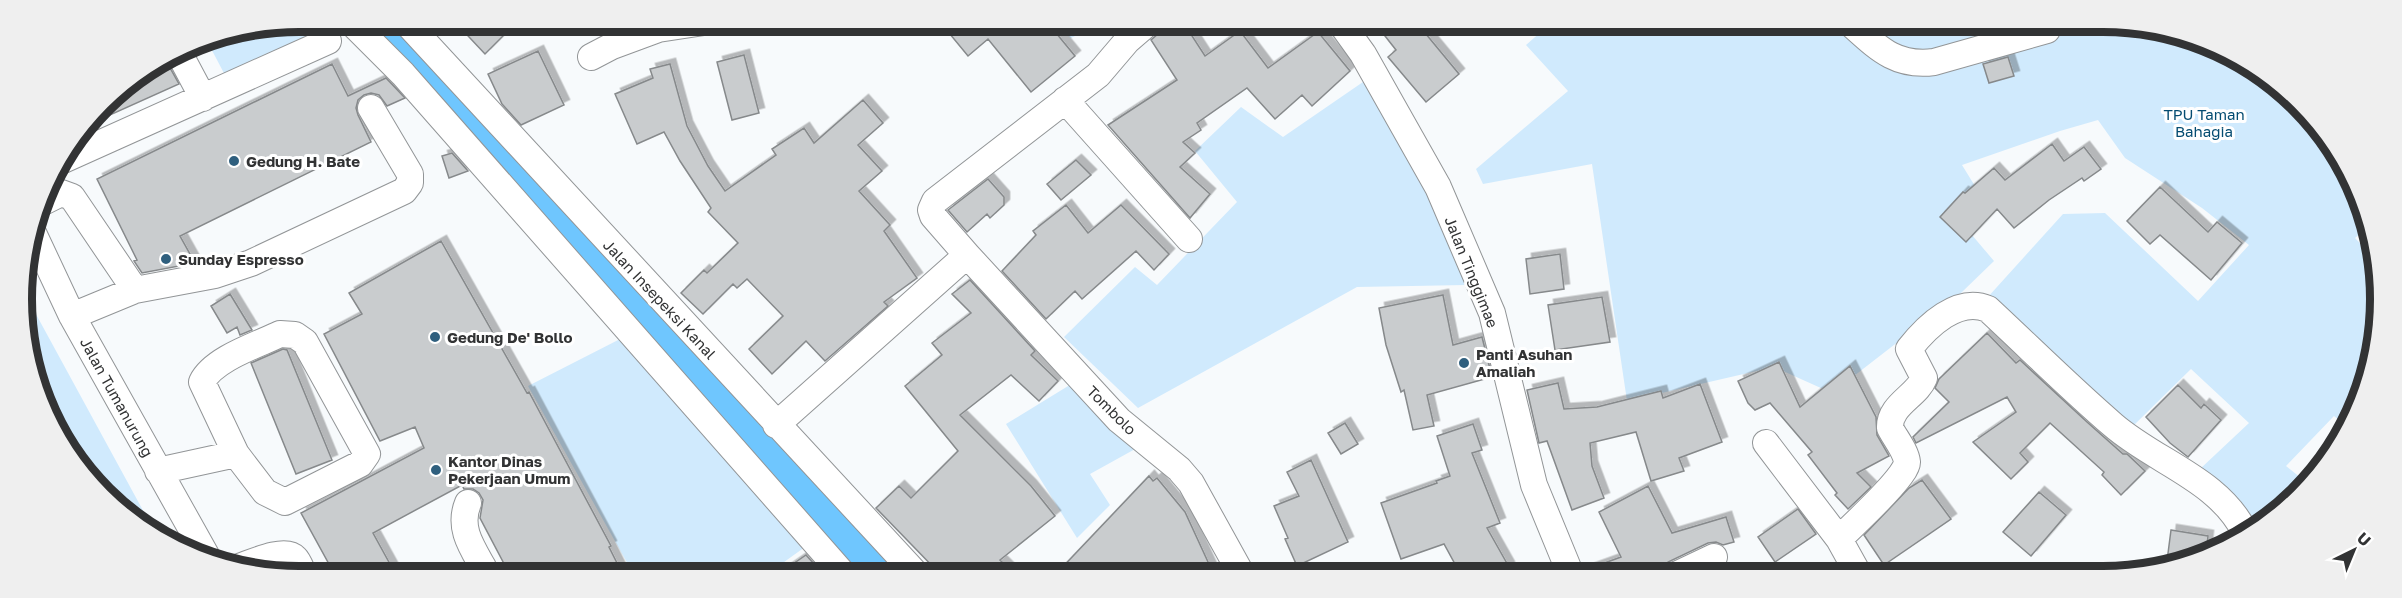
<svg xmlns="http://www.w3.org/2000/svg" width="2402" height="598" viewBox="0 0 2402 598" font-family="'Golos Text',sans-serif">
<defs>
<filter id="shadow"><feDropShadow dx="5.5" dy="-5.5" stdDeviation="0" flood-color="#0004"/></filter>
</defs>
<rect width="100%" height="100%" fill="#f7fafc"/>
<!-- green -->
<path fill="#d0eafd" d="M299 21H302L311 37 226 77 206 39Z
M784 22H841L785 30Z
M1051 22H1103L1071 38Z
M1551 23H2140L2242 58 2324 130 2370 225 2355 238 2374 258 2379 336 2352 422 2348 428 2334 416 2286 466 2306 482 2286 506 2260 524 2200 469 2249 423 2191 369 2131 428 1987 298 2063 214 2105 213 2198 301 2249 245 2202 208 2125 158 2098 120 2060 131 1962 165 1978 191 1949 208 1994 261 1961 293 1832 393 1774 367 1627 401 1592 164 1483 184 1476 169 1568 91 1526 45Z
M1363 82 1424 182 1466 285 1357 287 1138 408 1064 337 1135 267 1157 285 1237 202 1195 151 1241 107 1283 137Z
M22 288 31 305 158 538 79 468 31 371Z
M624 337 805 547 766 575H634L528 386Z
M1073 383 1137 448 1090 474 1110 505 1077 538 1006 424Z"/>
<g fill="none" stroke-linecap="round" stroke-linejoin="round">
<!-- canal -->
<path stroke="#6fc6fe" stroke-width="27" d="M372 21 881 575"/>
</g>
<!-- building -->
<path fill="#c9ccce" stroke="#86898b" stroke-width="1.5" filter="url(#shadow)" d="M454 21H518L485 54Z
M940 22H1047L1075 56 1031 92 988 39 968 56Z
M1164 22H1183L1205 56 1240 31 1268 68 1318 32 1350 71 1312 106 1302 95 1275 119 1247 88 1197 123 1201 130 1183 142 1195 153 1180 167 1210 194 1190 218 1108 125 1177 80 1151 40 1159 33Z
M1374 22H1416L1459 74 1426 102 1388 57 1396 50Z
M538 51 564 105 521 125 502 104 488 74Z
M744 55 759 113 732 120 717 62Z
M2008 57 2014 76 1989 83 1983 64Z
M165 59 179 84 90 124 115 90Z
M332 64 348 96 386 78 405 98 387 106 379 95 371 93 364 95 358 100 356 108 358 115 371 142 180 236 195 263 142 273 134 261 137 260 97 179Z
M670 64 687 126 708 166 725 191 776 155 772 149 804 128 814 143 863 100 883 123 858 145 882 171 859 191 890 225 884 231 917 278 884 302 888 306 825 361 806 341 772 374 749 349 783 316 747 279 737 288 733 284 703 314 681 293 704 270 707 273 738 243 708 212 711 208 680 161 664 132 637 144 615 94 653 78 650 69Z
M2052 144 2064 161 2084 147 2101 169 2084 181 2082 178 2049 200 2014 228 1997 209 1966 242 1940 217 1963 192 1965 193 1994 168 2005 180Z
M452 153 468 171 449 178 442 156Z
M1076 160 1091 175 1061 200 1047 184Z
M988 179 1004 197V205L990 218 987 214 967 232 948 210Z
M2160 187 2208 232 2217 222 2242 243 2211 280 2160 235 2150 244 2127 221Z
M1066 205 1088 233 1121 205 1169 254 1154 270 1136 251 1082 299 1075 291 1046 319 1002 271 1036 235 1033 231Z
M441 241 527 393 529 392 611 546 609 547 623 575H510L480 518 483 500 479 493 473 489H464L462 485 373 533 396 575H335L301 513 424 448 415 427 380 441 324 334 362 314 349 293Z
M1560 254 1564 289 1530 294 1526 259Z
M970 280 1035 351 1031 355 1058 381 1039 401 1011 375 960 415 1031 486 1055 516 1000 560 1015 575H941L876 508 899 486 911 498 958 451 905 386 942 355 932 343 971 313 952 294Z
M230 294 252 330 240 335 237 327 227 333 211 306Z
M1443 295 1453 345 1482 337 1492 377 1427 395 1434 426 1413 430 1404 390 1401 392 1386 345 1379 308Z
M1602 297 1610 342 1555 350 1548 305Z
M1987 333 2016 363 2020 360 2087 422 2123 454H2127L2145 471 2121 495 2102 475 2104 472 2050 423 2020 453 2028 462 2011 479 1973 442 2016 412 2007 397 1916 443 1913 437 1949 402 1935 388 1939 379Z
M283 349 287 350 332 460 296 474 251 363Z
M1779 362 1800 407 1850 366 1876 417 1877 435 1889 456 1857 473 1871 487 1848 509 1835 495 1837 493 1808 455 1812 452 1770 403 1755 410 1748 403 1738 381Z
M1558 383 1564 409 1597 407 1661 391 1663 398 1700 384 1722 442 1679 458 1684 471 1651 481 1636 432 1590 443 1592 466 1604 498 1572 510 1547 441 1539 443 1527 390Z
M2178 385 2201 408 2204 404 2221 420 2188 457 2170 443 2146 417Z
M1345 423 1358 444 1341 454 1328 433Z
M1473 424 1482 450 1472 453 1500 523 1487 528 1509 567 1496 575H1461L1444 544 1401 559 1381 503 1437 483 1436 481 1450 476 1437 436Z
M1311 460 1348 542 1297 566 1285 539 1288 538 1274 506 1299 496 1287 472Z
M1149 476 1153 481 1157 478 1185 512 1214 575H1055Z
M1922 480 1951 519 1884 565 1864 535 1909 488Z
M1648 486 1672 533 1726 517 1734 542 1723 545 1716 542 1708 543 1668 562 1662 571 1653 575H1586L1585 570 1621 557 1599 512Z
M2039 492 2066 515 2031 556 2003 532Z
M1798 509 1816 534 1775 562 1758 537Z
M2171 530 2208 536 2206 555 2180 562 2167 561Z
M806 555 824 575H777Z"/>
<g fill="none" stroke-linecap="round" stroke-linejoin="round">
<!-- minor casing -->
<g stroke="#929597" stroke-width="28">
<path id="minor" d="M350 21 403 74 844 575
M405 21 917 575
M1340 22 1363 54 1438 187 1492 313 1534 485 1571 575
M1850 23C1877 47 1895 67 1934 62L2047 30
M178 51 203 98
M591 57 612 46 658 29 704 22
M1065 100 1189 239
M61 161 328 41
M43 202 61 193 72 197 135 290
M34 235 72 316 206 555
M967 255 1119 420 1179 469 1191 483 1242 575
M72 316 135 290 215 275 251 263 404 191 410 183V174L371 108
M280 334 295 335 305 342 367 454 360 464 285 502 265 492 236 454 202 382C213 359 257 345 280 334Z
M776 425 967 255 933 216 931 210 935 201 1098 75 1127 41 1149 22
M1766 443 1839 539 1859 575
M158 471 236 454
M468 503C458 527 471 546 483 567L468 575
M1839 539C1851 527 1908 475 1907 462 1906 451 1895 438 1890 428 1889 405 1917 396 1924 378L1909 349C1927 326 1958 296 1988 309 2030 348 2070 388 2113 425 2157 463 2219 479 2246 534
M239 567C251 563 285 547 295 558 299 562 301 569 304 575
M1676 575 1714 557"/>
</g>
<!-- minor -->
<use href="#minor" stroke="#fff" stroke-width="26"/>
</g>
<!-- markers -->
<g fill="#2f5f7e" stroke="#fff" stroke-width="2">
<circle cx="234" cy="161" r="6"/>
<circle cx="166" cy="259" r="6"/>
<circle cx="435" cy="337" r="6"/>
<circle cx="1464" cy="363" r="6"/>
<circle cx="436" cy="470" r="6"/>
</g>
<g text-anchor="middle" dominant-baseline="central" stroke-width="6" stroke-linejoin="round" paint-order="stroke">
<!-- park labels -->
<g font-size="15" fill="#044c71" stroke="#fff">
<text x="2204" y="114">TPU Taman<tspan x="2204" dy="17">Bahagia</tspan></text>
</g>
<!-- poi labels -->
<g font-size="15" font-weight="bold" fill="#323334" stroke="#fff" text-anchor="start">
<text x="246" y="161">Gedung H. Bate</text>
<text x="178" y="259">Sunday Espresso</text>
<text x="447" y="337">Gedung De' Bollo</text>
<text x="1476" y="354">Panti Asuhan<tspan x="1476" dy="17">Amaliah</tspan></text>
<text x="448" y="461">Kantor Dinas<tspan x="448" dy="17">Pekerjaan Umum</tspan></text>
</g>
<!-- street labels -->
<g font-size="15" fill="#323334" stroke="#fff">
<text transform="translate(1472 272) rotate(68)">Jalan Tinggimae</text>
<text transform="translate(660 299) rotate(47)">Jalan Insepeksi Kanal</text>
<text transform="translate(117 397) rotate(61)">Jalan Tumanurung</text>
<text transform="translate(1112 410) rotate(45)">Tombolo</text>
</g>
</g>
<!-- crop -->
<path d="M0 0H2402V598H0ZM299 32H2103A267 267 0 0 1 2370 299V299A267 267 0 0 1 2103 566H299A267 267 0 0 1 32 299V299A267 267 0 0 1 299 32Z" fill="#efefef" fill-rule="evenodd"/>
<path fill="none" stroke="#323334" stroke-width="8" d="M299 32H2103A267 267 0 0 1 2370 299V299A267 267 0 0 1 2103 566H299A267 267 0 0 1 32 299V299A267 267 0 0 1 299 32Z"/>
<!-- north arrow -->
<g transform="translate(2354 550) rotate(43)" stroke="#ffffff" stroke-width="4.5" paint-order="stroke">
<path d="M0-4.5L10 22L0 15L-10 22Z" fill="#323334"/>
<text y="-9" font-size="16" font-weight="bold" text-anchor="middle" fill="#323334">U</text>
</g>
</svg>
